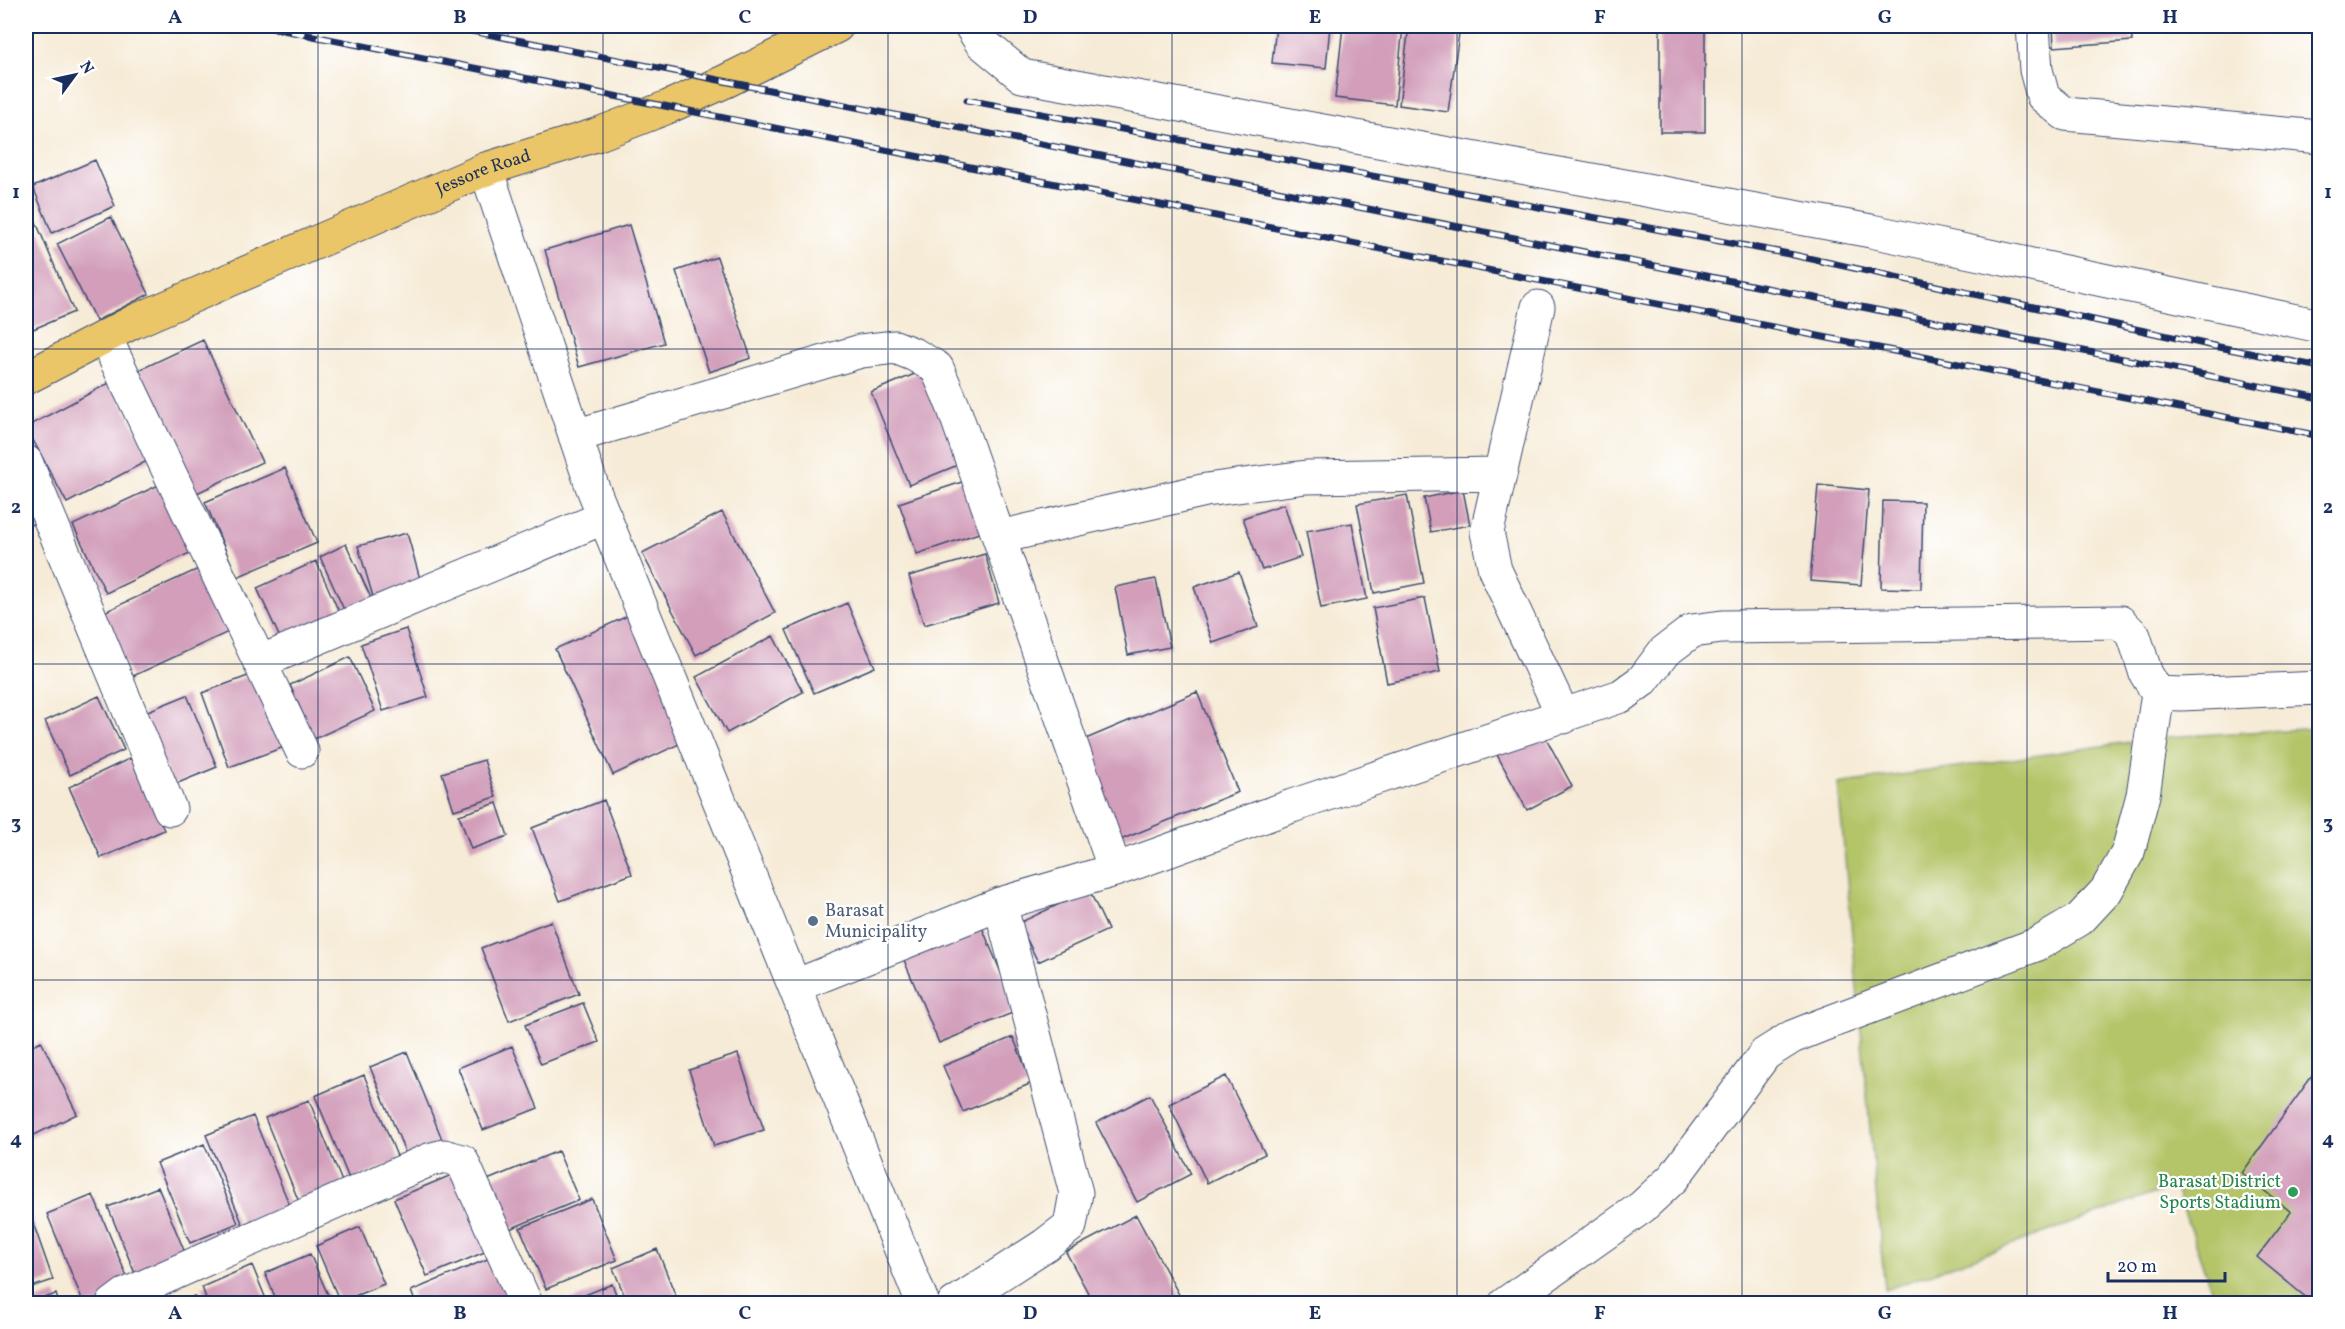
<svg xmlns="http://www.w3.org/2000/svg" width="2345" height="1329" viewBox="0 0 2345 1329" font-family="Vollkorn,serif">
<rect width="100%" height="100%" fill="#fff"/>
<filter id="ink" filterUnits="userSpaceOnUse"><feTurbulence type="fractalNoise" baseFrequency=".0167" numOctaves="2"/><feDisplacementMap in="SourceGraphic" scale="12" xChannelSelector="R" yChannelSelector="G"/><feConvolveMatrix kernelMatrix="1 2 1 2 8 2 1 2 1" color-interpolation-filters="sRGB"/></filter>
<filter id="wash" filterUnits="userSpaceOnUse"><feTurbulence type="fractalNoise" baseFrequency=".008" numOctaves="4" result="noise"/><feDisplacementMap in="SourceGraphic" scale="24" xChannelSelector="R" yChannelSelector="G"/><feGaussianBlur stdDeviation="1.35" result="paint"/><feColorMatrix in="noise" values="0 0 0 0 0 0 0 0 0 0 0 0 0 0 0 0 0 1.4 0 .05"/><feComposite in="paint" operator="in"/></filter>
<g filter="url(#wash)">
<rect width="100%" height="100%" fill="#f6ebd6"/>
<!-- green -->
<path fill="#b4c467" stroke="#687a62" stroke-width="1.5" d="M2319 728V1303H2216L2175 1186 1885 1290 1838 784 2165 737Z"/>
<g id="blocks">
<!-- building -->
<path fill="#d29eba" d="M1276 26H1330L1326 68 1272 63Z
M1343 26H1403L1395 105 1335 98Z
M1409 26H1460L1448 112 1399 105Z
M1660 26H1705V132H1660Z
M1755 26H1775V28L1755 27Z
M2053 26H2131L2132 41 2054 47Z
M95 160 115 206 52 233 33 187Z
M26 195 32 209 26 212Z
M111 217 149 294 96 321 57 244Z
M36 222 74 312 26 332V226Z
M629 225 664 343 579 367 545 250Z
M717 257 751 358 709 372 676 271Z
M203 340 262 462 197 493 139 370Z
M927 369 965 462 909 485 871 392Z
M111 382 151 459 67 503 26 427Z
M285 468 317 543 237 577 205 502Z
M965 481 982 532 917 554 899 503Z
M163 483 196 550 106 593 73 525Z
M1818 485 1869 490 1861 585 1810 581Z
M1463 490 1470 525 1431 532 1424 498Z
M26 494 39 521 26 527Z
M1407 495 1424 583 1374 593 1357 504Z
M1883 501 1923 502 1921 589 1881 588Z
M1284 504 1301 557 1262 570 1243 518Z
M722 512 775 613 696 655 642 553Z
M1352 523 1367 599 1321 608 1306 531Z
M407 533 422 586 374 600 358 546Z
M346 544 373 602 346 614 320 557Z
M985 554 999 603 924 625 909 576Z
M316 561 340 614 281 640 257 588Z
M207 565 235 629 131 677 102 613Z
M1239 572 1258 627 1213 643 1194 587Z
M1156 579 1170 647 1128 655 1115 587Z
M1425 598 1440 672 1387 683 1373 608Z
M847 603 875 667 814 693 786 630Z
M632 614 690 739 613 775 555 649Z
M406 629 428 697 383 711 361 644Z
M773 636 803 692 727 733 696 677Z
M350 657 375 711 314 739 290 685Z
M256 673 284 747 229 767 202 693Z
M1197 692 1238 792 1113 843 1081 741Z
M187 695 217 767 173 785 143 713Z
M99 696 124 750 70 775 45 721Z
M1540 727 1572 786 1527 810 1495 751Z
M131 758 164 830 101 858 69 787Z
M484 760 496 797 454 810 442 773Z
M604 800 632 874 560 901 532 828Z
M497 803 508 836 471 849 459 815Z
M1089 890 1108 930 1038 962 1019 923Z
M979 920 1017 1011 939 1043 901 953Z
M551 921 579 994 509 1021 481 948Z
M583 1003 599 1042 541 1064 525 1025Z
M1013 1037 1032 1083 963 1112 943 1066Z
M41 1041 77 1114 26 1139V1049Z
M512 1046 538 1108 483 1130 458 1068Z
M407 1052 444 1144 408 1159 370 1067Z
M738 1054 764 1130 714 1146 689 1070Z
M2320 1065V1304H2314L2257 1257 2291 1212 2242 1173Z
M364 1075 399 1161 350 1181 315 1096Z
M1226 1076 1265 1154 1207 1183 1169 1104Z
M1150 1095 1191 1174 1137 1202 1096 1123Z
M309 1100 345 1189 301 1207 265 1118Z
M253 1116 292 1211 245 1230 206 1135Z
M204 1144 238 1223 190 1243 157 1163Z
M558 1151 579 1200 505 1231 485 1181Z
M454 1174 487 1251 427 1276 394 1199Z
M158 1187 190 1265 140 1286 108 1207Z
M93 1195 132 1289 97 1304H84L47 1214Z
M592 1199 617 1260 546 1289 520 1228Z
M30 1214 53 1280 26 1289V1215Z
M1136 1215 1184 1304H1094L1066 1252Z
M360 1227 384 1284 340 1302 316 1246Z
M657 1249 679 1304H628L613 1268Z
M310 1254 332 1304H278L265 1273Z
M490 1258 509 1304H416L411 1291Z
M252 1265 268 1304H208L202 1287Z
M612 1284 620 1304H565V1303Z
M56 1294 59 1304H30V1303Z
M194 1296 197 1304H178Z"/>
</g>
</g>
<g filter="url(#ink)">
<use href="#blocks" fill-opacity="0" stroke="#3c4b70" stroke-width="1.5"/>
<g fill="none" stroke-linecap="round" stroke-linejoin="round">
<!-- minor casing -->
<g stroke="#3c4b70" stroke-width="35">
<path id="minor" d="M2033 26 2036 70 2043 96 2065 114 2320 137
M486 169 592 486 923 1304
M1538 307 1487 532 1495 570 1564 717
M105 337 302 751
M575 436 861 351 895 347 915 355 937 368 953 406 1115 870
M26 462 170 809
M999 537 1206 490 1306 477 1499 474
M260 662 605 517
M795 986 1000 904 1115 870 1292 806 1621 696 1643 680 1664 652 1692 631 1722 627 2120 622 2134 636 2146 674 2158 693 2181 694 2320 688
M113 1304 125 1295 429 1160 444 1156 462 1161 526 1304
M954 1304 1045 1245 1070 1226 1076 1193 1000 904
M1505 1304 1642 1207 1673 1178 1765 1054 1792 1037 1822 1025 2038 944 2080 919 2106 891 2128 852 2143 795 2158 693"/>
</g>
<!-- tertiary casing -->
<g stroke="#3c4b70" stroke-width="35">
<path id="tertiary" d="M971 26 981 42 1022 76 1871 231 2320 326"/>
</g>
<!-- trunk casing -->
<g stroke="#3c4b70" stroke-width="35">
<g id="trunk">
<path id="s1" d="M26 378 133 322 317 242 486 169 596 135 668 107 726 81 837 26"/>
</g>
</g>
<!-- minor -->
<use href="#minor" stroke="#fff" stroke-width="33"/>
<!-- tertiary -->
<use href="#tertiary" stroke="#fff" stroke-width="33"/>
<!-- trunk -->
<use href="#trunk" stroke="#ebc669" stroke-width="33"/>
<!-- rail casing -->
<g stroke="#1b2f5e" stroke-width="7">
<path id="rail" d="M263 26 2320 436
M447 26 2320 398
M967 100 1789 254 2214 346 2320 367"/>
</g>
<!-- rail -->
<use href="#rail" stroke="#fff" stroke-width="4.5" stroke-dasharray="14" stroke-linecap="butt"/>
</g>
</g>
<!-- grid -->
<path fill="none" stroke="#1b2f5e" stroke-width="1.5" stroke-opacity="0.55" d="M318 26V1304M603 26V1304M888 26V1304M1172 26V1304M1457 26V1304M1742 26V1304M2027 26V1304M26 349H2320M26 664H2320M26 980H2320"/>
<!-- markers -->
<circle fill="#5c6f8a" stroke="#fff" stroke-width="2" cx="813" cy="921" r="6"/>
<circle fill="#2e9e5b" stroke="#fff" stroke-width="2" cx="2293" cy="1192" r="6"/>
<g text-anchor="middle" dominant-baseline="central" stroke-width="4.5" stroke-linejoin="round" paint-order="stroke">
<!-- street labels -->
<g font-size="18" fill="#1b2f5e" stroke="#fff">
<text stroke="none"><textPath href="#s1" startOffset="502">Jessore Road</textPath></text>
</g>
<!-- service labels -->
<g font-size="18" fill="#4e5e75" stroke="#fff" text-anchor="start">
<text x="825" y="911">Barasat<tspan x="825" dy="21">Municipality</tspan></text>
</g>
<!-- leisure labels -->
<g font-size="18" fill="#27864d" stroke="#fff" text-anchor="end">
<text x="2281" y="1182">Barasat District<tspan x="2281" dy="21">Sports Stadium</tspan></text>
</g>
</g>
<!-- margin -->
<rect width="2345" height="1329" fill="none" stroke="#fff" stroke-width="66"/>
<!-- north arrow -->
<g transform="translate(75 75) rotate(57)" stroke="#ffffff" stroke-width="4.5" paint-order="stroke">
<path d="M0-4.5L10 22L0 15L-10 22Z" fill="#1b2f5e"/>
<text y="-9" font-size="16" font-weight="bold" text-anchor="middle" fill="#1b2f5e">N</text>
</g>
<!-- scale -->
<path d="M2108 1272v9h117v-9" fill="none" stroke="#1b2f5e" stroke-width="3"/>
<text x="2117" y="1272" font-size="18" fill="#1b2f5e" stroke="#ffffff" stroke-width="4.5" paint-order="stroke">20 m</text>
<rect x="33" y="33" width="2279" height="1263" fill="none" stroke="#1b2f5e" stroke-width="2"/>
<g font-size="20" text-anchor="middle" font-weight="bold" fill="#1b2f5e">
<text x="175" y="23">A</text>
<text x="460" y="23">B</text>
<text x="745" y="23">C</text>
<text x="1030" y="23">D</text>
<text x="1315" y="23">E</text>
<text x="1600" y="23">F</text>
<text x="1885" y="23">G</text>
<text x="2170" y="23">H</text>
<text x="16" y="198">1</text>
<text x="2328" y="198">1</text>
<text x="16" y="513">2</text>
<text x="2328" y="513">2</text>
<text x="16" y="829">3</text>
<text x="2328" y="829">3</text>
<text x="16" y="1145">4</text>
<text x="2328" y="1145">4</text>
<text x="175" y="1319">A</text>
<text x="460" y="1319">B</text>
<text x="745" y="1319">C</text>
<text x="1030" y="1319">D</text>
<text x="1315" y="1319">E</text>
<text x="1600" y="1319">F</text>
<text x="1885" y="1319">G</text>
<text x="2170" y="1319">H</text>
</g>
</svg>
